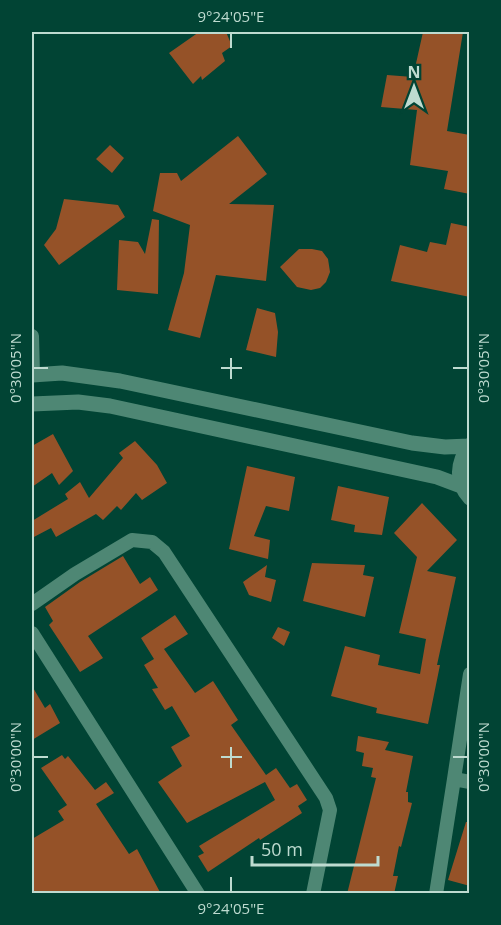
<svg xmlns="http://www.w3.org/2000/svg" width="501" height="925" viewBox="0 0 501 925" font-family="'Open Sans',sans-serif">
<rect width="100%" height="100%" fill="#014434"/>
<!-- building -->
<path fill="#955228" d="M199 32H226L232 46 222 53 225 61 202 80 201 76 193 84 169 53Z
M423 32H463L447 131 470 135V194L444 189 448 171 410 165 417 110 381 107 387 75 413 77Z
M238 136 267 174 229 204 274 205 266 281 216 275 200 338 168 330 184 273 190 225 153 211 160 173H177L181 181Z
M110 145 124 158 112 173 96 159Z
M64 199 118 205 125 217 59 265 44 245 56 229Z
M152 219 159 220 158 294 117 290 119 240 138 242 145 254Z
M451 223 470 227V297L391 281 400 245 427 252 430 242 446 245Z
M299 249H312L322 251 328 259 330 272 326 282 320 288 311 290 297 287 280 267Z
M257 308 275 313 278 332 276 357 246 350Z
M53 434 73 471 59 485 52 473 32 487V446Z
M135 441 157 465 167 483 142 500 136 493 121 510 117 506 103 520 96 514 56 537 51 528 32 538V521L68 499 65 494 80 482 89 498 123 458 119 453Z
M247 466 295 477 289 511 266 506 254 536 270 540 268 559 229 549Z
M338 486 389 497 382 535 354 532 355 525 331 520Z
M422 503 457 540 427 571 456 577 437 665H440L428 724 376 713 377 708 331 696 345 646 380 655 378 665 420 674 426 639 399 633 417 557 394 533Z
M123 556 140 584 150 577 158 590 88 636 103 658 80 672 49 625 53 621 45 607 80 582Z
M312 563 365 565 363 575 374 577 365 617 303 601Z
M267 565 265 577 276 580 271 602 249 595 243 582Z
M175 615 188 634 164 649 195 693 213 681 238 720 231 725 266 775 276 768 290 788 297 784 307 800 298 806 302 813 260 840 259 838 208 872 198 856 204 853 199 846 275 800 265 782 187 823 158 782 182 766 171 747 190 736 172 706 165 710 152 689 158 688 144 665 154 659 141 638Z
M278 627 290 632 284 646 272 638Z
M32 686 45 708 50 704 60 723 32 740Z
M358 736 389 742 385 750 413 756 406 792H408V802L412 803 401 847 399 846 393 876H398L394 894H347L376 778 371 777 373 768 362 766 364 753 356 751Z
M62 755 65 759 68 756 95 790 106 782 114 793 96 804 129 854 137 849 161 894H32V839L64 820 58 811 67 805 41 768Z
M466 822H470V886L448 880Z"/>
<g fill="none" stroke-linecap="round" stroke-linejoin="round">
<!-- street -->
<path stroke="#4e8774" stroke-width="14" d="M32 336 33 375
M32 604 75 574 132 540 152 542 164 552 326 798 330 810 313 894
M32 633 198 894
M454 779 470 674
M436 894 454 779 470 782"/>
<!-- secondary -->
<path stroke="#4e8774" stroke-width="15" d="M32 375 62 373 120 381 412 443 445 447 469 446
M32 404 78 402 110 406 437 477 461 486
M470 445C457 462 455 482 470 498"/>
</g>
<!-- ticks -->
<path fill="none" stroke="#bedbd0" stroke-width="2" d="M231 33V48M231 358V379M33 368H48M221 368H242M453 368H468M231 747V768M33 757H48M221 757H242M453 757H468M231 877V892"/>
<!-- border -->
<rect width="501" height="925" fill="none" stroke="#014434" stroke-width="66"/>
<!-- north arrow -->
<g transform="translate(414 87)" stroke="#014434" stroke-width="4.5" paint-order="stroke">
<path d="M0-4.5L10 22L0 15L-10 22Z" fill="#bedbd0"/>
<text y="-9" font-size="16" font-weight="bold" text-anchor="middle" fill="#bedbd0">N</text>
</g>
<!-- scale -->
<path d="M252 856v9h126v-9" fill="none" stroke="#bedbd0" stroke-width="3"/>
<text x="261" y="856" font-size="18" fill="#bedbd0" stroke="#014434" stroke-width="4.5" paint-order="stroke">50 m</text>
<rect x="33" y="33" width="435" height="859" fill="none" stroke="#bedbd0" stroke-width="2"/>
<g font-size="15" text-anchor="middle" fill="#bedbd0">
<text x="231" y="22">9°24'05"E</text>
<text transform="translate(16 368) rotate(-90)" y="5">0°30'05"N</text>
<text transform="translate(484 368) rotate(-90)" y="5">0°30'05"N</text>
<text transform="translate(16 757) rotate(-90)" y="5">0°30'00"N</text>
<text transform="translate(484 757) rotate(-90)" y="5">0°30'00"N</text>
<text x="231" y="914">9°24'05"E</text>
</g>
</svg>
